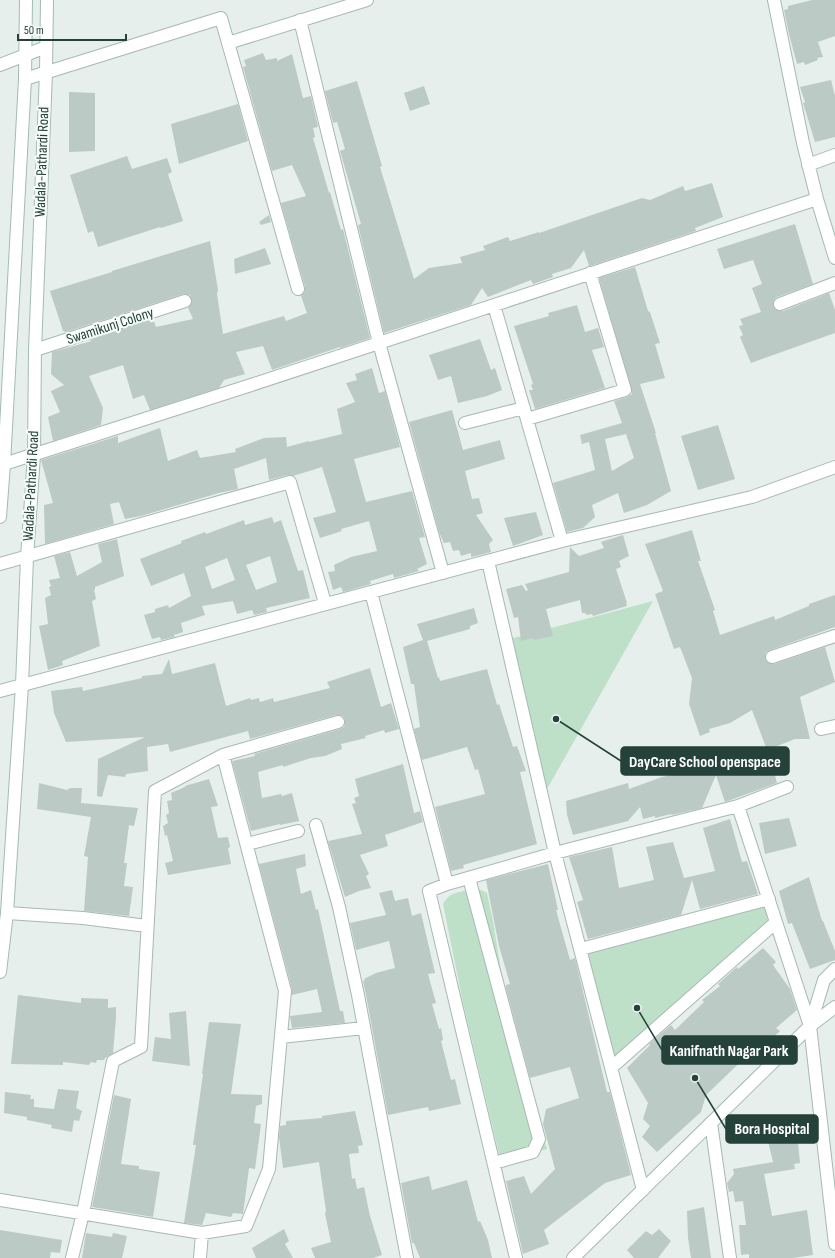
<svg xmlns="http://www.w3.org/2000/svg" width="835" height="1258" viewBox="0 0 835 1258" font-family="'Sofia Sans Condensed',sans-serif">
<rect width="100%" height="100%" fill="#e6efeb"/>
<!-- green -->
<path fill="#bfe0c8" d="M653 601 542 798 506 640Z
M475 889 481 890 487 893 493 921 505 996 533 1100 547 1149 501 1162 463 1003 443 904C450 891 461 892 475 889Z
M769 899 775 923 612 1067 581 949Z"/>
<!-- building -->
<path fill="#bbcac4" fill-rule="evenodd" d="M812 0H835V36L818 42 823 57 817 58 818 60 805 65 804 62 797 64 789 34 784 10 788 9V6Z
M263 53 266 60 277 58V61L292 54 303 98 311 96 318 127 313 128 315 137 313 138 329 193 330 192 341 230 343 229 370 338 340 348V347L272 370 263 346 236 352 245 374 224 380 219 388 150 410 144 395 133 399 123 365 89 376 103 408 101 425 53 441 48 417 60 412 51 391 64 385 51 374 52 352 92 341 89 340 153 319 156 327 193 319 188 308 192 302 190 295 183 294 66 332 63 331 50 291 112 272V271L210 241 218 290 217 294 223 334 284 316 286 321 307 313 301 296 305 291V287L281 203 306 196 292 165 272 171 243 67 246 66 244 60Z
M831 80 835 96V137L815 142 803 103 805 102 800 87Z
M357 81 382 166 380 167 414 279 429 268 462 263 460 257 485 250 483 246 508 237 510 241 539 232V233L642 198 650 200 683 186 685 191 712 183 723 217 695 228 696 231 590 266H589L584 250 571 268 552 274 553 277 533 284 531 280 488 297 482 288 471 305 384 333 358 225 361 224 340 151 345 149 337 122 333 123 325 91Z
M424 86 430 104 410 111 404 93Z
M69 92 95 93V151L69 152Z
M238 104 248 141 179 164 171 124Z
M127 156 132 169 167 158 172 172 168 174 183 221 161 228 160 227 98 247 93 231 88 233 70 175Z
M269 215 271 222 261 225 259 222Z
M795 224 813 284 777 297 774 300 773 306 776 310 783 311 829 293 835 310V333L751 363 740 337 743 335 739 326 743 325 740 319 761 312 752 288 762 284 753 260 724 269 717 249Z
M265 248 271 264 235 274 234 259Z
M635 267 648 311 650 312 660 343 655 344 665 378 640 384 656 433H655L671 491 647 505 624 513 618 493 592 505 595 517 583 528 567 532 553 483 595 470 589 442 582 444 580 435 622 423 614 401 627 397 632 394V391L599 278ZM626 434 634 458 612 471 605 439Z
M577 305 585 332 598 328 604 347 592 350 605 388 535 409 529 390H533L531 385 533 384 514 326 549 316 548 313Z
M480 339 491 370 495 368 502 390 487 396 458 403 451 376 438 380 429 355Z
M372 368 379 393 385 391 400 447 354 459 366 502 412 491 425 537 419 538 427 564 417 569 419 571 394 578 393 574 370 581 371 584 343 592 341 587 333 590 328 572 335 571 334 565 351 557 377 551 369 521 341 529 342 531 320 538 313 518 336 512 322 467 293 476 288 475 269 480 266 458 234 469 238 489 219 493 141 516 125 519 119 502 110 504 114 524 45 544 44 505 53 503 41 460 118 436V443L160 428 168 461 197 450 200 458 236 452 235 449 264 438 286 437 287 447 309 441V442L342 434 337 409 355 402 346 383 357 380 355 374Z
M452 410 463 450 500 440 505 459 465 471 472 499 479 498 483 513 476 515 493 540 489 544 491 552 476 556 471 557V553L461 556 459 550 453 551 450 542 444 543 439 532 409 422Z
M718 425 735 479 698 490 681 436Z
M536 512 543 535 513 546 504 518Z
M272 517 274 523 281 520 298 571 303 570 310 598 266 608 267 612 254 615 252 610 237 614 233 601 202 606 205 615 181 623 183 632 174 635 175 637 161 640 160 637 152 639 144 615 155 612V609L168 605 169 608 191 596 184 573 151 586 140 559 182 543 181 541 205 532 206 534 244 520 245 525ZM270 556 277 582 256 590 246 565ZM227 558 235 580 212 589 205 567Z
M692 530 701 561H698L715 610 713 611 720 635 774 616 775 620 809 606V604L835 595V627L770 650 766 652 765 656 767 662 774 664 825 647 835 682 800 697 810 739H795L767 750 752 710 730 723 709 729 710 732 700 736 689 704 692 678 680 647 674 649 655 594 663 591 645 544Z
M623 535 629 556 619 561 621 567 616 569 627 603H626L627 606 593 616 592 614 587 615 585 613H582L580 600 546 609 553 636 533 640V638L521 641 518 617 514 618 506 589 522 585 526 591 528 590 525 584 569 572 570 547 579 556 604 548 601 542Z
M117 539 124 576 95 587V590H94L96 599 92 601 100 646 62 661 63 665 48 670 39 626 48 624 45 598 51 595 49 587 51 586 49 580 60 578 54 556 70 552 77 576 102 562 98 544Z
M474 608 478 623 470 626V629L427 641 438 678 439 677 440 681 487 669 497 705 499 704 513 747 517 746 526 771 520 772 537 844 463 865 464 868 451 871 435 807 485 794 478 769 475 770 467 747 422 760 414 729 420 727 414 684H411L403 647 423 640 417 624Z
M169 659 172 674 215 663 226 706 250 698 251 700 259 698 260 702 273 698 274 702 330 688 327 682 370 668 381 707 391 703 399 729 385 733 384 730 365 736 366 738 341 744 342 749 325 756 311 758 283 767V765L258 772 262 798 281 794 282 796 292 793 299 821 280 825V824L251 831 232 761 255 756 254 754 340 729 344 727 345 723 343 716 336 715 250 739 248 731 170 752 168 744 147 747 148 771 126 774 125 777 108 775 102 797 97 796 98 759 145 737 66 742 54 713 51 691 82 687 83 691 142 678V676L162 674Z
M769 753 777 783 725 802 716 775 702 808 672 815 671 814 655 818V816L643 819 640 807 628 821 573 835 567 815 566 801 628 783 629 789 662 777 704 767V765L728 758 729 761Z
M403 764 414 813 420 811 423 822 385 835 388 846 360 855 369 874 366 876 371 888 359 891 345 897 328 841 362 834 352 804 356 803 354 798 359 796 355 779Z
M209 779 218 806 211 807 218 838 228 837 230 847 228 848 231 864 168 875 165 863 173 861 167 835 165 836 163 826 168 823 166 815 169 813 167 801 172 800 171 793 185 787V786Z
M39 783 67 790 70 788H82L81 803 138 808 134 826 129 825 124 863H127L124 886 133 887 129 916 84 911 88 857 84 856 91 817 37 809Z
M789 818 797 846 765 854 759 823Z
M730 819 742 862 747 861 758 894 700 909 692 880 681 915 588 939 577 902 583 900 569 857 612 847 619 888 654 880 646 847 673 842 684 878 715 871 703 828Z
M305 854 306 866 296 869 301 894 311 890 316 910 318 909 340 1011H343L345 1023 292 1028 290 1016 322 1012 317 989 292 995V989L259 864Z
M548 864 558 910H556L570 960 575 958 607 1092H610L631 1175 605 1183 544 1230 549 1244 523 1254 506 1181 524 1176 531 1194 555 1169 543 1124 546 1109 579 1098 570 1067 530 1078 506 988V985L510 984 499 946 486 880Z
M809 877 822 921H823L835 951V960L810 969 792 923 788 924 779 891Z
M392 890 395 901 408 898 412 916 421 913 435 973 428 974 436 1003 432 1004 439 1029 441 1028 443 1040 441 1041 451 1080 455 1079 461 1104 429 1111 428 1107 388 1115 366 995 363 981 365 980 364 979 376 973 395 968 389 941 356 950 350 923 386 915 379 893Z
M763 948 776 962 773 965 790 989 797 1010 776 1028 780 1031 760 1050 757 1046 706 1095 701 1112 657 1152 642 1137 650 1126 643 1119 648 1103 627 1068 650 1045 649 1044 671 1025 675 1030 704 1002 702 1000 720 986 718 984 737 967 738 969Z
M18 995 81 1003V998L108 999V1008L116 1007V1018L113 1053 105 1058 104 1060H97L96 1063 91 1062 89 1065 63 1062V1065L11 1064Z
M186 1011 190 1066 152 1061 155 1037 171 1039 169 1013Z
M209 1022 241 1024 231 1094 262 1095V1104L256 1106 254 1123 261 1124 255 1169 249 1168 243 1214 233 1213 231 1217 206 1213 202 1225 184 1223 196 1145H193L203 1074H202Z
M58 1089 79 1091 76 1108 82 1111 79 1121 74 1120 72 1132 51 1128 52 1125 27 1120V1117L4 1113 5 1092 31 1095 30 1099H34V1107L54 1109Z
M114 1095 131 1099 121 1164 139 1166V1169L160 1172 153 1217 92 1207Z
M355 1111 363 1145 358 1146 359 1153 349 1154 352 1179 355 1178 357 1189 364 1187 370 1216 382 1255 373 1258H315L311 1248 331 1242 325 1214 326 1211 319 1162 283 1168 279 1137 280 1126 286 1125V1121L322 1118V1116Z
M789 1130 797 1133 800 1163 794 1164 795 1169 764 1174 772 1216 807 1210 813 1255 793 1258H749V1254L741 1255 739 1225H746L743 1201 735 1202 733 1191 729 1192 727 1183 734 1174 733 1169 773 1162 767 1137 770 1136V1132Z
M429 1176 432 1190 467 1180 478 1222 480 1221 488 1240 492 1258H420L414 1243H412L401 1183Z
M704 1207 711 1258H691L688 1238 687 1211Z
M284 1229 289 1241 285 1244 293 1258H256L252 1248Z
M659 1229 671 1241 658 1258H634L627 1250 646 1231 652 1235Z
M0 1230 62 1240 60 1253 51 1252 50 1258H0Z
M86 1233 112 1237 113 1233 127 1236 122 1258H82Z"/>
<g fill="none" stroke-linecap="round" stroke-linejoin="round">
<!-- minor casing -->
<g stroke="#a8b8b2" stroke-width="14">
<path id="minor" d="M774 0 803 143 817 199 835 258
M300 20 379 343 443 573
M228 43 367 0
M0 65 46 47
M25 79 221 18 298 289
M808 165 835 155
M780 304 835 283
M494 305 562 541
M35 350 185 301
M527 419 625 390 590 273
M465 423 524 408
M4 464 248 386 817 199
M488 561 555 853 643 1190
M0 564 290 482 325 603
M371 592 447 884 555 853 738 806 787 787
M772 657 835 636
M0 691 562 541 752 497 835 467
M821 729 835 726
M738 806 810 1026 835 1244
M316 825 339 907 358 995 407 1258
M247 844 298 831
M469 878 539 1139 533 1152 494 1163
M447 884 429 891 516 1258
M7 913 83 918 147 926
M581 949 769 899
M281 1037 364 1028
M612 1067 775 923
M711 1123 730 1258
M0 1200 202 1233 246 1226 269 1169 285 991 223 755
M72 1258 83 1213 113 1061 141 1047 155 791 223 755 338 722
M200 1258 202 1233"/>
</g>
<!-- tertiary casing -->
<g stroke="#a8b8b2" stroke-width="14">
<path id="tertiary" d="M810 1026 824 980 835 969
M573 1258 810 1026 835 1007"/>
</g>
<!-- secondary casing -->
<g stroke="#a4bbb3" stroke-width="14">
<path id="secondary" d="M0 517 4 464 25 79 26 0
M0 972 7 913 22 685 27 558 34 455 35 350 46 72 47 0"/>
</g>
<!-- minor -->
<use href="#minor" stroke="#fff" stroke-width="12"/>
<!-- tertiary -->
<use href="#tertiary" stroke="#fff" stroke-width="12"/>
<!-- secondary -->
<use href="#secondary" stroke="#fff" stroke-width="12"/>
</g>
<g text-anchor="middle" dominant-baseline="central" stroke-width="4" stroke-linejoin="round" paint-order="stroke">
<!-- street labels -->
<g font-size="15" fill="#24423a" stroke="#f7fbf9">
<text transform="translate(42 162) rotate(-88)">Wadala-Pathardi Road</text>
<text transform="translate(110 326) rotate(-18)">Swamikunj Colony</text>
<text transform="translate(31 486) rotate(-87)">Wadala-Pathardi Road</text>
</g>
</g>
<!-- callouts -->
<path fill="none" stroke="#24423a" stroke-width="1.5" d="M556 719L621 761M637 1008L662 1050M695 1078L726 1129"/>
<g fill="#24423a" stroke="#f7fbf9" stroke-width="1.5">
<circle cx="556" cy="719" r="4"/>
<circle cx="637" cy="1008" r="4"/>
<circle cx="695" cy="1078" r="4"/>
</g>
<g fill="#24423a" stroke="#24423a" stroke-width="1.5">
<rect x="621" y="747" width="168" height="28" rx="4"/>
<rect x="662" y="1036" width="135" height="28" rx="4"/>
<rect x="726" y="1115" width="92" height="28" rx="4"/>
</g>
<g font-size="16" text-anchor="middle" font-weight="bold" fill="#fff">
<text x="705" y="767">DayCare School openspace</text>
<text x="729" y="1056">Kanifnath Nagar Park</text>
<text x="772" y="1134">Bora Hospital</text>
</g>
<!-- scale -->
<path d="M18 34v6h108v-6" fill="none" stroke="#24423a" stroke-width="2"/>
<text x="24" y="34" font-size="12" fill="#24423a" stroke="#f7fbf9" stroke-width="3" paint-order="stroke">50 m</text>
</svg>
